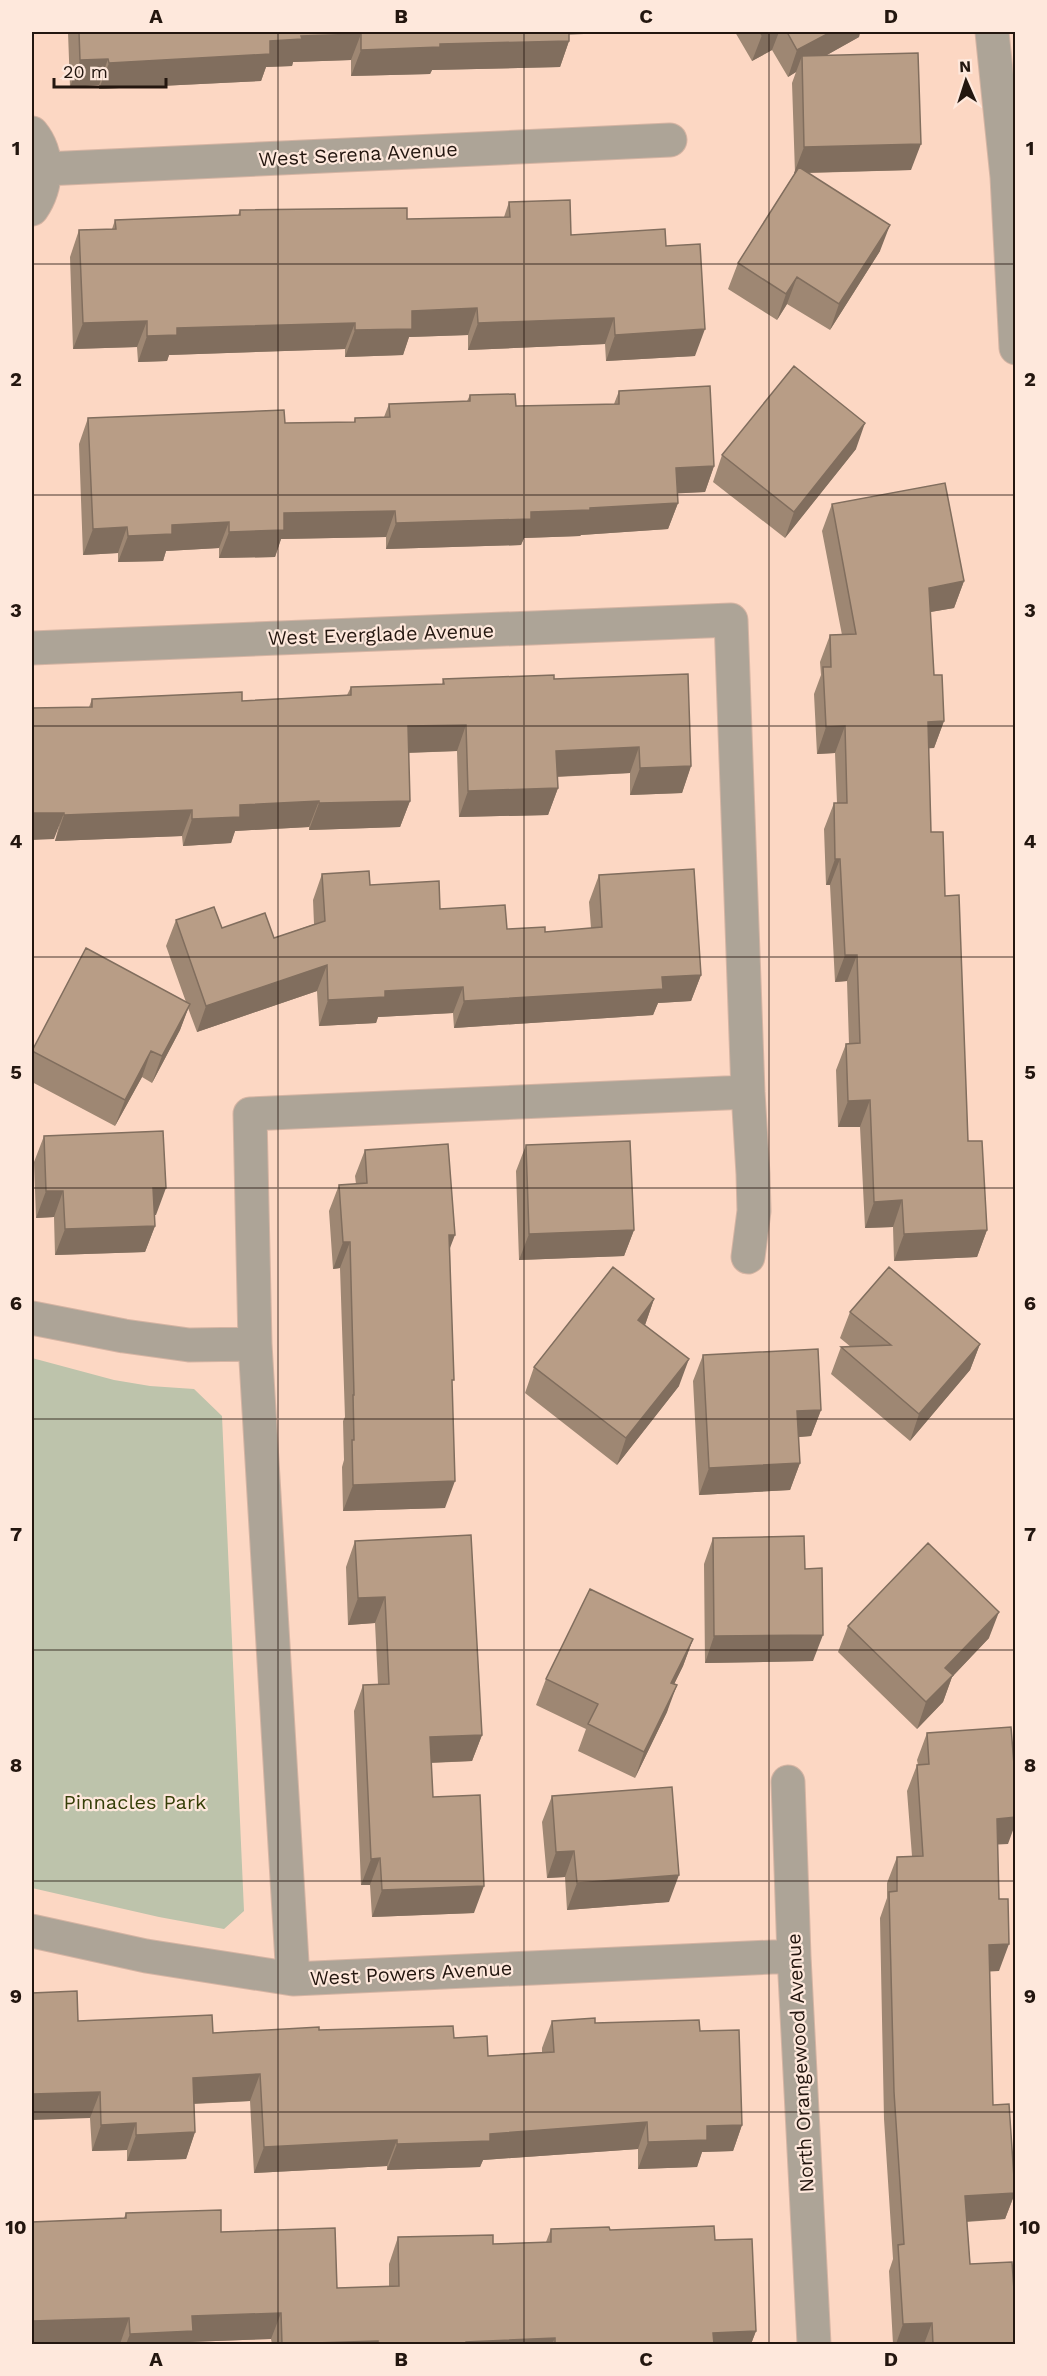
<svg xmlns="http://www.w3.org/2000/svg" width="1047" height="2376" viewBox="0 0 1047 2376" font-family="'Work Sans',sans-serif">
<rect width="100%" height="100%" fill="#fcd7c3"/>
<!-- green -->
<path fill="#bdc3ab" d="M32 1358 114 1380 150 1386 194 1389 222 1416 244 1911 224 1929 159 1917 32 1888Z"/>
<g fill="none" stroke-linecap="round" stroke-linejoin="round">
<!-- minor casing -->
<g stroke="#d5b4a3" stroke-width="35">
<path id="minor" d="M992 32 1007 177 1016 348
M32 133C50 155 47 187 32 209
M45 169 670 140
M32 648 731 620 748 1092 753 1174 754 1211 748 1257
M32 1318 124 1336 189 1345 255 1344
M788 1782 794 1956 814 2344
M32 1931 146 1956 293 1979 794 1956
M293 1979 255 1344 250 1114 748 1092"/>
</g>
<!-- minor -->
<use href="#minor" stroke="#ada497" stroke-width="33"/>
</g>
<!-- wall -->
<path fill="#9e8773" d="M68 32H634L569 34V41L560 67 432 70 430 74 351 76V60L293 62 292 66 266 67 261 81 99 89V85L70 87Z
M735 32H860L859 37 825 56 911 170 809 173 880 251 830 330 787 304 777 320 728 289 738 263 795 173 792 83 796 72 788 77 772 50 752 61Z
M509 202 571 235 666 246 695 356 606 361 605 344 468 350V335L409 337 403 355 345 357V349L169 355 167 361 138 362 137 347 73 349 70 257 79 230 112 229 115 220 238 215 240 210 407 219 504 217Z
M619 391 714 466 705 492 677 493 678 503 668 529 581 535 580 536 524 538 521 545 386 549V537L281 539 275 557 219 558V548L166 551 163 561 118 562V553L83 555 79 444 88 418 285 423 354 422 355 418 384 417 389 404 467 401 470 395 516 406 614 404Z
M856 449 785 538 713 482 722 455Z
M832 504 964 581 954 608 930 612 934 675 944 721 934 748H928L931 832 945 896 968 1141 987 1230 977 1257 894 1261 893 1227 865 1228 860 1127H838L836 1070 846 1044H849L847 981 835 982 830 885H826L824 829 834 803H837L835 753 817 754 814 694 821 675 820 662 830 635H842L822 531Z
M443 679H554L691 766 682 793 630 795V773L557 777 558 788 548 815 459 817 457 751 408 753 410 801 400 827 309 830V827L235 831 231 843 183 846 182 836 55 841 89 707 92 699 242 701 347 695 351 687 442 684Z
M322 874 370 885 440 909 507 929 545 932 591 928 589 902 599 875 701 975 691 1001 658 1003 653 1015 454 1028 453 1013 378 1017 376 1023 319 1026 317 991 197 1032 188 1008 180 1030 152 1083 142 1077 115 1126 32 1082V1050L186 1002 166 946 176 920 222 928 274 938 314 924 313 900Z
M44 1136 156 1215H155V1226L145 1252 55 1255 54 1217 36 1218 34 1162Z
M526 1145 634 1230 624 1256 519 1260 516 1171Z
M365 1150 450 1248 452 1385 445 1508 343 1511 342 1467 344 1460 343 1421 345 1417 340 1268 333 1269 329 1211 339 1185 356 1184 355 1176Z
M654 1299 645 1325 679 1386 617 1465 525 1393 534 1367Z
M850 1312 980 1344 970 1370 910 1441 831 1374 841 1347H851L840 1338Z
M703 1355 821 1410 811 1436 798 1437 800 1463 790 1490 699 1495 693 1381Z
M713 1538 805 1569 813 1661 705 1663 704 1564Z
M355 1541 482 1735 472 1761 431 1763 433 1797 474 1913 372 1917 370 1885H361L354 1711 363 1685 378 1684 375 1623 348 1625 346 1567Z
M848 1626 989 1638 952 1677 943 1702 917 1729 838 1652Z
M693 1639 683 1666 674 1684 667 1712 635 1778 578 1751 586 1729 536 1705 546 1679Z
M927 1733 1008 1844H998L999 1971H990L993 2105 1015 2193 1005 2219 967 2222 970 2264 1016 2344H893L889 2271 893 2259 884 2119 880 1918 887 1898V1883L897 1857 912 1856 907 1791 917 1765H918L917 1760Z
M552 1796 669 1902 567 1910 565 1877 547 1878 542 1822Z
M78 2021 213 2033 319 2030 454 2038 488 2056 542 2052V2048L552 2021 595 2023 700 2031 742 2125 733 2151 702 2152 697 2167 638 2169V2149L483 2160 480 2167 387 2170V2166L254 2173 250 2101 194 2104 195 2132 186 2159 127 2161V2150L92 2151 90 2118Z
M126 2213 221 2232 337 2288 389 2287V2264L398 2237 493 2244 546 2242 551 2229 610 2230 715 2240 756 2331 751 2344H272L271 2339 189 2342 188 2344H32L124 2218Z"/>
<!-- shaded-wall -->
<path fill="#816e5e" d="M560 32H634L559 35Z
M768 32H779L772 50 752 61 762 35Z
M831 32H860L859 37 802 69V56L796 72 788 77 797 50Z
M361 34 351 60 293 62 292 66 266 67 261 81 99 89 109 63 301 36Z
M569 41 560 67 432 70 430 74 351 76 361 50 440 44Z
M108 59 99 85 70 87 80 60Z
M921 144 911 170 794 173 804 147Z
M890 225 880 251 830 330 839 304Z
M797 277 787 304 777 320 786 294Z
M477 308 468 335 409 337 403 355 345 357 355 330 412 311Z
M614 318 605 344 468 350 478 323Z
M147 321 137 347 73 349 83 323Z
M355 323 345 349 169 355 167 361 138 362 147 336 177 328Z
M705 329 695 356 606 361 615 335Z
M865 423 856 449 785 538 794 512Z
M714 466 705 492 666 494 676 468Z
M678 503 668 529 581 535 580 536 524 538 521 545 386 549 396 523 531 512Z
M395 511 386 537 281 539 275 557 219 558 229 532 284 513Z
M229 522 219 548 166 551 163 561 118 562 128 536 172 525Z
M127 527 118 553 83 555 93 529Z
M964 581 954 608 919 614 929 588Z
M944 721 934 748 918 749 928 722Z
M466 725 457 751 398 753 408 726Z
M845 726 835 753 817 754 826 727Z
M639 747 630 773 547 777 556 751Z
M691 766 682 793 630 795 640 768Z
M558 788 548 815 459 817 468 791Z
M319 801 309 827 235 831 231 843 183 846 192 819 240 805Z
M410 801 400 827 309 830 319 803Z
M192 810 182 836 55 841 64 815Z
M32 813H64L54 839 32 840Z
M835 859H840L830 885H826Z
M845 955H857L847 981 835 982Z
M327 965 317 991 197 1032 206 1006Z
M701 975 691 1001 658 1003 653 1015 454 1028 464 1001 662 977Z
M463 987 453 1013 378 1017 376 1023 319 1026 328 1000 385 991Z
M190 1004 180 1030 152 1083 162 1056Z
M151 1051 142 1077 115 1126 125 1100Z
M870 1100 860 1127H838L848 1101Z
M153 1188H166L156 1215H144Z
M46 1191H63L54 1217 36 1218Z
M902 1200 893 1227 865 1228 874 1202Z
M155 1226 145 1252 55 1255 65 1229Z
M634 1230 624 1256 519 1260 529 1234Z
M987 1230 977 1257 894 1261 904 1234Z
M449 1235H455L445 1261Z
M343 1242H350L340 1268 333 1269Z
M654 1299 645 1325 638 1320Z
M980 1344 970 1370 910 1441 919 1414Z
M689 1359 679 1386 617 1465 626 1438Z
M821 1410 811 1436 787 1438 797 1411Z
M800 1463 790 1490 699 1495 709 1468Z
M455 1481 445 1508 343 1511 353 1485Z
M385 1597 375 1623 348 1625 358 1598Z
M999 1612 989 1638 952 1677 943 1702 917 1729 926 1702 945 1668Z
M823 1635 813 1661 705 1663 714 1636Z
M693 1639 683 1666 662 1709 671 1683Z
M677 1685 667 1712 635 1778 644 1752Z
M482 1735 472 1761 420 1763 430 1737Z
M1016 1817V1822L1008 1844 987 1845 997 1819Z
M574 1851 565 1877 547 1878 556 1852Z
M380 1858 370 1885H361L371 1859Z
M679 1875 669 1902 567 1910 577 1883Z
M484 1886 474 1913 372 1917 382 1890Z
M1009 1944 999 1971 980 1972 989 1945Z
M260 2074 250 2101 183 2104 193 2078Z
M100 2092 90 2118 32 2120V2094Z
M647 2122 638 2149 483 2160 480 2167 387 2170 397 2144 490 2134Z
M136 2123 127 2150 92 2151 101 2125Z
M742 2125 733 2151 702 2152 697 2167 638 2169 648 2142 707 2126Z
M195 2132 186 2159 127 2161 136 2135Z
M397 2140 387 2166 254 2173 264 2147Z
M1015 2193 1005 2219 955 2222 965 2196Z
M281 2313 271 2339 189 2342 188 2344H126L130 2334 192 2316Z
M129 2318 120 2344H32V2321Z
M932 2323 924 2344H896L903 2324Z
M756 2331 751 2344H709L713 2333Z
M555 2338 552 2344H465L466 2342Z
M378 2341 377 2344H282Z"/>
<!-- building -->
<path fill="#b89d86" stroke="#816e5e" stroke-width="1.5" d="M79 32H569V41L440 44V47L361 50V34L301 36 302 39 270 41V54L109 63 108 59 80 60Z
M760 32H768L762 35Z
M787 32H831L797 50Z
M918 53 921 144 804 147 802 56Z
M799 167 890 225 839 304 797 277 786 294 738 263Z
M570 200 571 235 665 229 666 246 700 244 705 329 615 335 614 318 478 323 477 308 412 311V329L355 330V323L177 328V335L147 336V321L83 323 79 230 116 229 115 220 240 215V210L407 208V219L510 217 509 202Z
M794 366 865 423 794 512 722 455Z
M710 386 714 466 676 468 678 503 590 508V510L531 512V519L396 523 395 511 284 513V530L229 532V522L172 525V534L128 536 127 527 93 529 88 418 284 410 285 423 355 422V418L390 417 389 404 470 401V395L515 394 516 406 619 404V391Z
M945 483 964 581 929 588 934 675H942L944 721 928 722 931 832H943L945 896 959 895 968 1141H982L987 1230 904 1234 902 1200 874 1202 870 1100 848 1101 846 1044 860 1043 857 955H845L840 859H835L834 803H847L845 726 826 727 823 667H831L830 635 856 634 832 504Z
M688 674 691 766 640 768 639 747 556 751 558 788 468 791 466 725 408 726 410 801 319 803V801L240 805V817L192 819V810L64 815V813H32V708L92 707V699L242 692V701L351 695V687L444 684 443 679 554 675V679Z
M694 869 701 975 662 977 663 989 464 1001 463 987 385 991V997L328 1000 327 965 206 1006 176 920 214 907 222 928 265 913 274 938 325 921 322 874 369 871 370 885 439 881 440 909 505 905 507 929 545 927V932L602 927 599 875Z
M86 948 190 1004 162 1056 151 1051 125 1100 32 1051Z
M163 1131 166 1188H153L155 1226 65 1229 63 1191H46L44 1136Z
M630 1141 634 1230 529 1234 526 1145Z
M448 1144 455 1235H449L454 1380H452L455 1481 353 1485 352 1440H354L353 1395H354L350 1242H343L339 1185 367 1183 365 1150Z
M613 1267 654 1299 638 1320 689 1359 626 1438 534 1367Z
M889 1267 980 1344 919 1414 841 1347 891 1345 850 1312Z
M818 1349 821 1410 797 1411 800 1463 709 1468 703 1355Z
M471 1535 482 1735 430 1737 433 1797 480 1795 484 1886 382 1890 380 1858 371 1859 363 1685 389 1684 385 1597 358 1598 355 1541Z
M804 1536 805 1569 822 1568 823 1635 714 1636 713 1538Z
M928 1543 999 1612 945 1668 953 1675 926 1702 848 1626Z
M590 1589 693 1639 671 1683 677 1685 644 1752 588 1724 598 1704 546 1679Z
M1011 1727 1016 1790V1817L997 1819 999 1899H1008L1009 1944 989 1945 993 2105 1009 2104 1015 2193 965 2196 970 2264 1012 2262 1016 2318V2344H933L932 2323 903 2324 898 2245 904 2244 894 2092 889 1892 897 1891V1857L923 1856 917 1765 929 1764 927 1733Z
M672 1787 679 1875 577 1883 574 1851 556 1852 552 1796Z
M77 1991 78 2021 212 2015 213 2033 319 2027V2030L453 2026 454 2038 487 2036 488 2056 554 2052 552 2021 595 2018V2023L699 2020 700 2031 739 2030 742 2125 707 2126V2140L648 2142 647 2122 490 2134V2141L397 2144V2140L264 2147 260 2074 193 2078 195 2132 136 2135V2123L101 2125 100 2092 32 2094V1993Z
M221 2210V2232L335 2228 337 2288 399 2286 398 2237 493 2235V2244L551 2242V2229L609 2227 610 2230 714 2226 715 2240 752 2239 756 2331 713 2333 714 2344H555V2338L466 2342V2344H378V2341L282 2344 281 2313 192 2316 193 2331 130 2334 129 2318 32 2321V2222L126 2218V2213Z"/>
<!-- grid -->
<path fill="none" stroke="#23160f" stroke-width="1.5" stroke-opacity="0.55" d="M278 32V2344M524 32V2344M769 32V2344M32 264H1016M32 495H1016M32 726H1016M32 957H1016M32 1188H1016M32 1419H1016M32 1650H1016M32 1881H1016M32 2112H1016"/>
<g text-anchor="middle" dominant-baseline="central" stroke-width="4.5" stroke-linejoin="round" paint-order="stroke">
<!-- street labels -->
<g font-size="20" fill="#23160f" stroke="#fee8dc">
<text transform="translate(358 154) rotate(-3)">West Serena Avenue</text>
<text transform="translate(381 634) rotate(-2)">West Everglade Avenue</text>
<text transform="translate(411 1973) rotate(-3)">West Powers Avenue</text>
<text transform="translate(800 2063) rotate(-93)">North Orangewood Avenue</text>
</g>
<!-- park labels -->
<g font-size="20" fill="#363f08" stroke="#fee8dc">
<text x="135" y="1802">Pinnacles Park</text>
</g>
</g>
<!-- border -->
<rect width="1047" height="2376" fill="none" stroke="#fee8dc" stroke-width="66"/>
<!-- north arrow -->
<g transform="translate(966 81) rotate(357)" stroke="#fee8dc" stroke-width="4.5" paint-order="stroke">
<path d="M0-4.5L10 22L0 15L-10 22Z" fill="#23160f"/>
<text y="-9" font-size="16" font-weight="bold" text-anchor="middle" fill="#23160f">N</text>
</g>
<!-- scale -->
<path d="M54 78v9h112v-9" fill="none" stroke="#23160f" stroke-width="3"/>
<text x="63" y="78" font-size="18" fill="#23160f" stroke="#fee8dc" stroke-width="4.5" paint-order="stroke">20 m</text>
<rect x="33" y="33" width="981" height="2310" fill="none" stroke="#23160f" stroke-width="2"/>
<g font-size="20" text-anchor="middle" font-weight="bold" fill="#23160f">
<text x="156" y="23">A</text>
<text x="401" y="23">B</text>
<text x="646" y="23">C</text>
<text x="891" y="23">D</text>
<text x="16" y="155">1</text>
<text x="1030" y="155">1</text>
<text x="16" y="386">2</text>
<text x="1030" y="386">2</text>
<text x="16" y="617">3</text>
<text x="1030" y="617">3</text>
<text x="16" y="848">4</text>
<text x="1030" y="848">4</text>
<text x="16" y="1079">5</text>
<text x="1030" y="1079">5</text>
<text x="16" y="1310">6</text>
<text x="1030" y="1310">6</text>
<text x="16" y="1541">7</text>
<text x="1030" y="1541">7</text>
<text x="16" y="1772">8</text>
<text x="1030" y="1772">8</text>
<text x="16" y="2003">9</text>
<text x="1030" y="2003">9</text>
<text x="16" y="2234">10</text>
<text x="1030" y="2234">10</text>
<text x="156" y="2366">A</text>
<text x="401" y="2366">B</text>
<text x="646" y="2366">C</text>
<text x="891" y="2366">D</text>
</g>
</svg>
